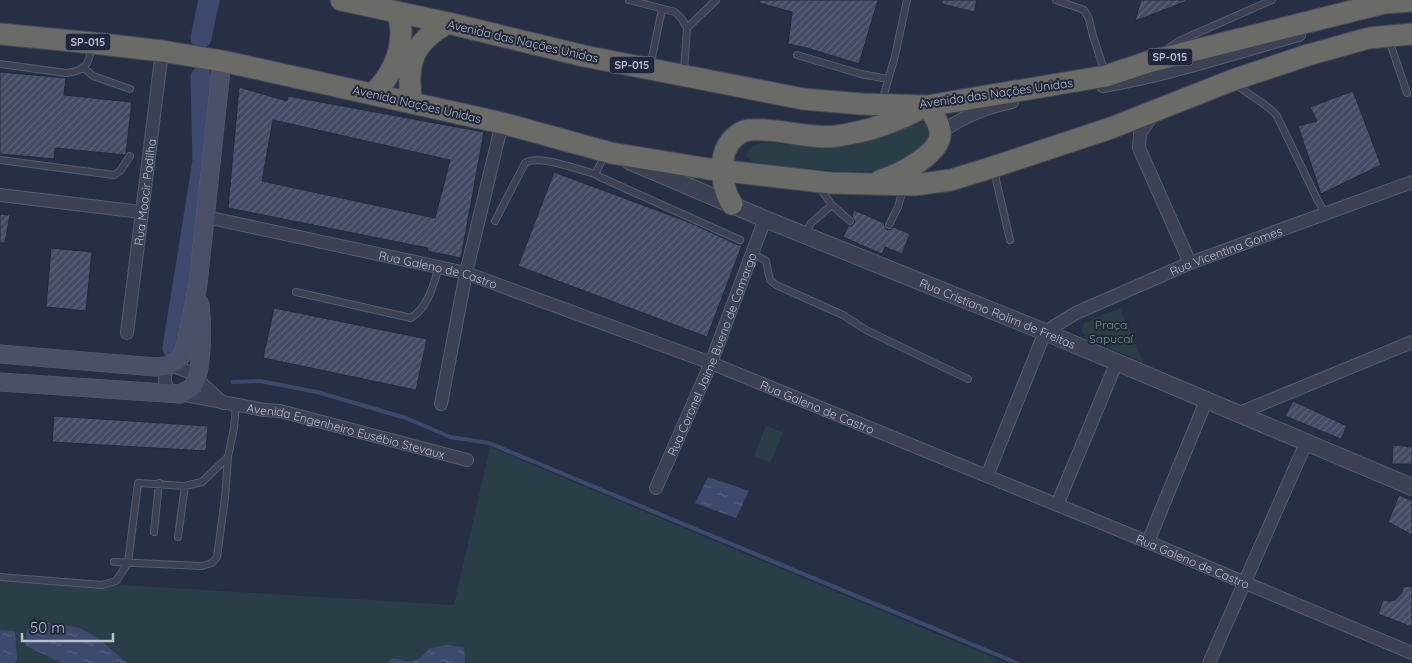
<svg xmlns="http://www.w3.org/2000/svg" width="1412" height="663" viewBox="0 0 1412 663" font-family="Quicksand,sans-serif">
<defs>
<pattern id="water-ripples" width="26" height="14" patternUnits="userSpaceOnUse" patternTransform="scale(1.25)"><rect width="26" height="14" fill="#3d4a6e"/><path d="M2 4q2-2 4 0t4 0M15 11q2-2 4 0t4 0" fill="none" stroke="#576282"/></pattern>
<pattern id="building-hatch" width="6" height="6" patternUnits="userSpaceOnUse" patternTransform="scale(1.25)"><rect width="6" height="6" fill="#444c65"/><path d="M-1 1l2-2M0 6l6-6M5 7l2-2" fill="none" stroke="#5d647a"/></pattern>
</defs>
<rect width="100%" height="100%" fill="#272f45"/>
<!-- green -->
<path fill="#293e46" d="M921 122 928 125 932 135 920 153 881 170 848 172 755 164 746 155C754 136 778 144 794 145 801 146 809 146 817 146 846 148 892 131 921 122Z
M1120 308 1143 362 1087 339 1082 331 1084 323Z
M766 425 783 433 770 463 754 456Z
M490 447 1006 663H0V581L139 586 454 605Z"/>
<!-- water -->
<path fill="url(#water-ripples)" d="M708 477 749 491 736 518 695 503Z
M41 621 80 628 98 638 127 663H62L26 646V634L30 625Z
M0 630 15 631 17 660 15 663H0Z
M445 645 464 647 465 663H387L393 658 412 662 420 658 429 649Z"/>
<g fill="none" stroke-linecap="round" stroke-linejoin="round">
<!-- stream -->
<path stroke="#3d4a6e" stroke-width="4" d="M233 382 260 381 317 392 406 418 450 437 489 443 1017 663"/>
<!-- river -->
<path stroke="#3d4a6e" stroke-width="21" d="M201 38 209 0
M173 348 203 161 201 77"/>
</g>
<!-- building -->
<path fill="url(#building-hatch)" stroke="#22293c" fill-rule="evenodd" d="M760 0H878L859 64 807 48 788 44 792 12 759 3Z
M942 0H977L974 12 942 4Z
M1141 0H1187V1L1135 21Z
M0 72 66 78 64 95 132 102 126 153 125 155 55 148 54 159 0 154Z
M239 87 287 101 288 96 484 132 461 258 427 251 428 248 228 208ZM273 120 450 160 435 218 262 181Z
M1353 91 1381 165 1321 194 1298 126 1317 121 1310 107Z
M554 172 691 223 738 245H742L707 337 518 266Z
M854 210 884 223 885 227 887 230 891 229 894 227 910 234 902 254 885 247 882 254 843 237 848 226H852L855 222 852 216Z
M0 214 10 215 5 243H0Z
M51 248 92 252 86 311 46 307Z
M274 308 427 339 416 390 263 358Z
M1293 401 1347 426 1341 439 1285 416Z
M54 416 208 426 206 451 52 442Z
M1393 445 1412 447V464H1392Z
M1399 495 1412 501V535L1388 522Z
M1412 586V627L1378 614 1383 600 1389 601 1395 600 1402 593 1403 587Z"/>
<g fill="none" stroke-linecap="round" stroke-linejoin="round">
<!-- service casing -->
<g stroke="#575d6f" stroke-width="8">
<path id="service" d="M629 0 675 12 682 19 687 28 684 72
M1056 0 1084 10 1089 19 1093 36 1105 73
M687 28 716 0
M1389 40 1407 93
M1167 49 1179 41 1272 0
M797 55 861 74 888 79
M0 64 66 73C86 71 88 65 92 47
M650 67 662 9
M84 68 93 76 130 89
M1235 83C1248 96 1266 102 1277 116L1318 201 1325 213
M882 101 895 56 907 0
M605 155 595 174 600 177 740 240
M0 160 114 175 120 171 130 156
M994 171 1010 240
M818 186 832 205 850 221
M495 221 525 163C539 154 579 170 595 174
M889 225 898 207 903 189
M805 234 811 223 832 205
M752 253 766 261 770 280 776 285 843 315 866 330 968 379
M296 292 411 318C428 307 433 286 439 267
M154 532 159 483
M178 537 185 486
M114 562 202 566 212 563 217 557 225 498 228 457 234 428 236 405
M0 577 102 585 116 581 128 563 138 483 185 486 202 482 228 457"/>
</g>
<!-- minor casing -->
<g stroke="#575d6f" stroke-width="14">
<g id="minor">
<path d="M1103 86C1169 75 1233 53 1299 35"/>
<path d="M1155 112 1140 133 1139 148 1190 263"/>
<path d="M941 132C963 117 985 107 1012 102"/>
<path d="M0 195 141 212"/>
<path id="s1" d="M206 217 466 273 711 363 1148 542 1412 653"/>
<path id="s2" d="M127 333 162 51"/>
<path d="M171 365 189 372 223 403"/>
<path d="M167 366C164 378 163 385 172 395"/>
<path id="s3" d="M180 394 264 410 280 411 467 460"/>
<path d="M441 404 466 273 502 123"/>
<path d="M1237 414 1412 342"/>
<path id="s4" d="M987 476 1045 332 1076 313 1190 263 1412 182"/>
<path id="s5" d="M656 488 711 363 765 219"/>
<path d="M1057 505 1116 364"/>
<path d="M1148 542 1206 401"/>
<path d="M1209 663 1306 443"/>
</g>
</g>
<!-- tertiary casing -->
<g stroke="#575d6f" stroke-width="18">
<g id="tertiary">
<path id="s6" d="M629 161 765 219 1045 332 1412 487"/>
</g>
</g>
<!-- secondary casing -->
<g stroke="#575d6f" stroke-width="19">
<path id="secondary" d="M0 354 155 367 167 366 177 361 182 355 186 344 198 284 222 61
M0 382 180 394C183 392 188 390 191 388 204 374 202 322 200 304"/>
</g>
<!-- trunk casing -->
<g stroke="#434a5c" stroke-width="23">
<path id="trunk" d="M341 0 448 23 584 56 803 99 862 104 927 106 1106 76 1148 62 1384 3 1412 1
M0 34 93 43 162 51 222 61 502 123 611 153 709 169 831 183 914 185 951 180 993 167 1111 128 1233 80 1308 55 1369 38 1412 34
M373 94C390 77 401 56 401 32 401 25 399 18 398 12
M412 103C405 64 413 42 448 23
M881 180C899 175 944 153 940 130 938 120 932 113 927 106
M732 204C723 190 722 176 723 160 724 147 735 132 749 130 778 127 808 140 837 136 871 131 895 122 924 107"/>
</g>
<!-- service -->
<use href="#service" stroke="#3c4254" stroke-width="6"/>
<!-- minor -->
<use href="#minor" stroke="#3c4254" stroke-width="12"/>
<!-- tertiary -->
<use href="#tertiary" stroke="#3c4254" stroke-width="16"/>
<!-- secondary -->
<use href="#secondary" stroke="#4a5067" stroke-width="18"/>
<!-- trunk -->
<use href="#trunk" stroke="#6a6a66" stroke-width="21"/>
</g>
<g text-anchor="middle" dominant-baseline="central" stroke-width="4" stroke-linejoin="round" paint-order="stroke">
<!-- shield labels -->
<g fill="#20273a" stroke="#8b91a1" stroke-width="1">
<rect x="65.5" y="33.5" width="45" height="17" rx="4"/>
<rect x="1147.5" y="48.5" width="45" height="17" rx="4"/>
<rect x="609.5" y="56.5" width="45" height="17" rx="4"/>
</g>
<g font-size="11" font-weight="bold" fill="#b9becd">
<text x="88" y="42">SP-015</text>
<text x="1170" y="57">SP-015</text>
<text x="632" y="65">SP-015</text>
</g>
<!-- street labels -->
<g font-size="12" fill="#b9becd" stroke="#20273a">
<text transform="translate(523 41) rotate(13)">Avenida das Nações Unidas</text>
<text transform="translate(996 93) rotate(-8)">Avenida das Nações Unidas</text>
<text transform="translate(417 104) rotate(13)">Avenida Nações Unidas</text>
<text stroke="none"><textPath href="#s2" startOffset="142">Rua Moacir Padilha</textPath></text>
<text stroke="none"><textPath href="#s4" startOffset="354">Rua Vicentina Gomes</textPath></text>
<text stroke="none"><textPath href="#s1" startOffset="238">Rua Galeno de Castro</textPath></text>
<text stroke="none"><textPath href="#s6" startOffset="399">Rua Cristiano Rolim de Freitas</textPath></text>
<text stroke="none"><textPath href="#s5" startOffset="145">Rua Coronel Jaime Bueno de Camargo</textPath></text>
<text stroke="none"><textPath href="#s1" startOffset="642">Rua Galeno de Castro</textPath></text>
<text stroke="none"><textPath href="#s3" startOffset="170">Avenida Engenheiro Eusébio Stevaux</textPath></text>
<text stroke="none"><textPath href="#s1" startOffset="1048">Rua Galeno de Castro</textPath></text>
</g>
<!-- park labels -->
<g font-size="12" fill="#709f82" stroke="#20273a">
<text x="1111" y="324">Praça<tspan x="1111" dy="14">Sapucaí</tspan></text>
</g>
</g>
<!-- scale -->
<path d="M22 633v8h91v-8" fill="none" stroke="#b9becd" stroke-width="2.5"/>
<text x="30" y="633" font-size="15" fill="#b9becd" stroke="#20273a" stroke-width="4" paint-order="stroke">50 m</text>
</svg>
